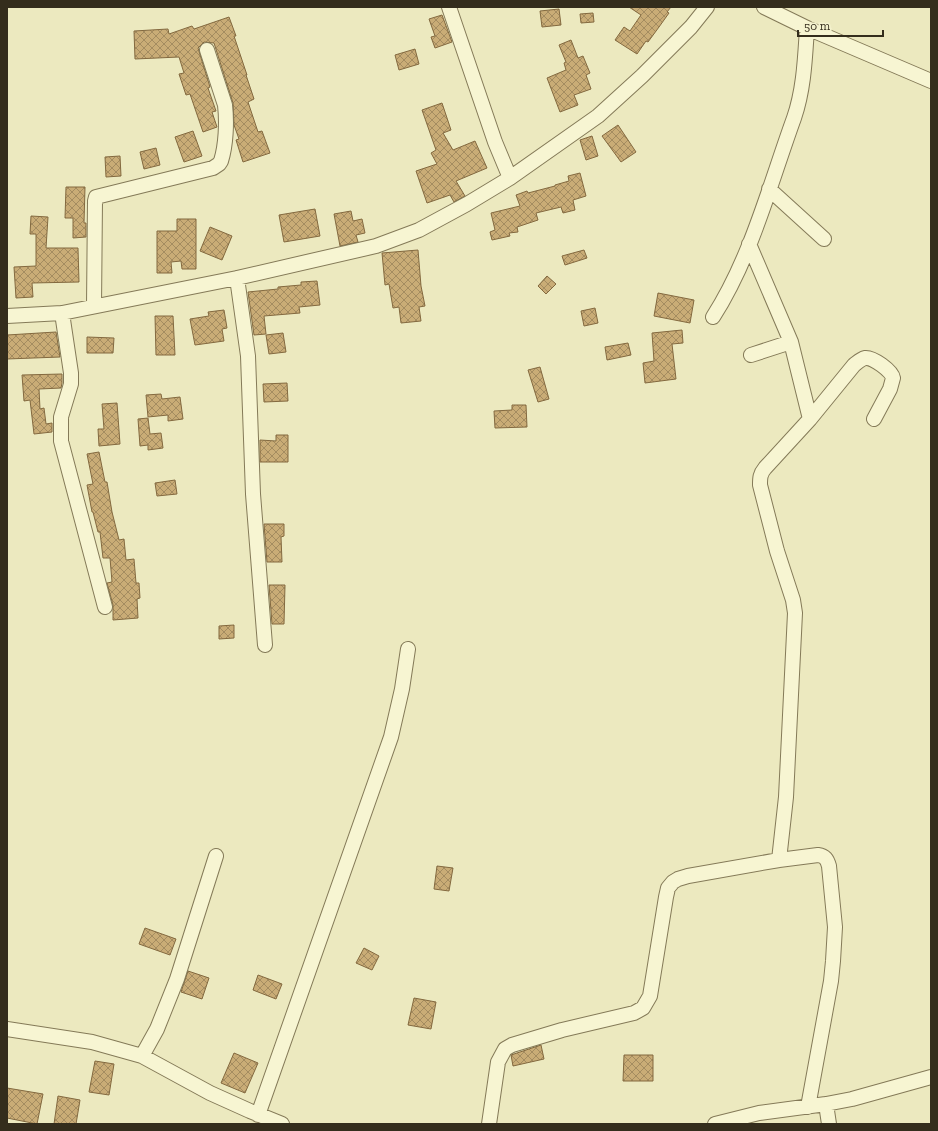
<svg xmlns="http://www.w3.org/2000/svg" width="938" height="1131" viewBox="0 0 938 1131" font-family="'Zilla Slab',serif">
<defs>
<pattern id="building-cross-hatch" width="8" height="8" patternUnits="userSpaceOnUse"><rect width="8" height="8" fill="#c9ac76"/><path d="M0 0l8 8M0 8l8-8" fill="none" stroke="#a48c60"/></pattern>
</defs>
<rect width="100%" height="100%" fill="#ece9bf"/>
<!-- building -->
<path fill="url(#building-cross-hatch)" stroke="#83693f" d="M629 7H671L667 12 669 13 659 27 648 42 646 41 637 54 615 40 624 27 630 31 641 15Z
M559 9 561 25 542 27 540 11Z
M593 13 594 22 581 23 580 14Z
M442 15 452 42 435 48 431 37 435 36 429 19Z
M229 17 236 36H234L247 75H246L254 99 248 102 258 132 262 131 270 153 243 162 236 140 239 139 234 125 233 103 214 43 204 42 198 48 210 87 208 88 216 111 212 112 217 127 203 132 190 94 186 95 179 74 184 73 179 57 135 59 134 31 168 29 169 34 192 26 194 29Z
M571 40 578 58 583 56 590 73 586 75 591 89 574 95 578 105 560 112 547 78 566 70 564 63 566 62 559 45Z
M415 49 419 64 399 70 395 55Z
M442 103 451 130 443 133 453 150 475 141 487 168 456 181 465 196 463 197 454 202 450 195 427 203 416 171 437 164 431 153 436 150 422 110Z
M618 125 636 152 621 162 602 136Z
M193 131 202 156 184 162 175 137Z
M592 136 598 156 586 160 580 140Z
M156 148 160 165 144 169 140 152Z
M120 156 121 176 106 177 105 157Z
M580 173 586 196 573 200 575 210 563 213 561 207 536 213 538 220 517 227 518 232 509 233 510 236 492 240 490 232 495 230 491 213 520 206 516 195 527 191 528 193 555 186V185L569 181 568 176Z
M66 187H85L84 223H86V237L73 238V218H65Z
M315 209 320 236 284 242 279 215Z
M351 211 353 221 362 219 365 233 356 235 358 242 340 246 334 214Z
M31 216 48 217 46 248H78L79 282 32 283 33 297 16 298 14 267 36 266V234H30Z
M177 219H196V269H182L181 261 171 262 172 273H157V231H177Z
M210 227 232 236 222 260 200 251Z
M418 250 421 286 425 306 419 307 421 321 401 323 399 307 393 308 389 284 385 285 382 253Z
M584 250 587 258 565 265 562 256Z
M547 276 556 284 546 294 538 286Z
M317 281 320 305 299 307 300 313 264 316 266 334 254 335 248 292 278 289V287L301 285V282Z
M658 293 694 300 690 323 654 316Z
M595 308 598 323 584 326 581 311Z
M224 310 227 328 222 329 224 341 195 345 190 319 209 316 208 312Z
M155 316H173L175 355H156Z
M682 330 683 343 672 344 676 379 645 383 643 363 654 361 652 333Z
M56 332 60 357 7 359V335Z
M283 333 286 352 269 354 266 335Z
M87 337 114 338 113 353H87Z
M628 343 631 355 607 360 605 347Z
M540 367 549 399 538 402 528 370Z
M62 374V383L61 388 39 389 40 409 44 408 46 424 52 423V432L34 434 30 400 24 401 22 375Z
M287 383 288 401 264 402 263 384Z
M161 394 162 399 180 397 183 419 168 421V415L148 417 146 395Z
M117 403 120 444 99 446 98 429H104L102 404Z
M512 405H526L527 427 495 428 494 411 512 410Z
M148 418 150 434 161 433 163 448 148 450V445L140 446 138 419Z
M276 435H288V462H260V440L276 441Z
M99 452 105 482H107L112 512 119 540 124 539 126 560 134 559 136 583H139L140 598 137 599 138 618 113 620V605L107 583 112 582 110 558H103L100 532H98L93 512H92L87 485 93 484 87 454Z
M175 480 177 494 157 496 155 483Z
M264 524H284V536L281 537 282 562H267Z
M269 585H285L284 624H272Z
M234 625V638L219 639V626Z
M437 866 453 868 449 891 434 889Z
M145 928 176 939 170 955 139 944Z
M364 948 379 956 372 970 356 963Z
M188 971 209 978 202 999 181 992Z
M258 975 282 984 276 999 253 990Z
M414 998 436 1002 431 1029 408 1025Z
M541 1045 544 1059 513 1066 511 1055Z
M234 1053 258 1063 245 1093 221 1083Z
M624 1055H653V1081H623Z
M95 1061 114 1064 109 1095 89 1092Z
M7 1088 43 1094 37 1124 7 1118Z
M58 1096 80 1100 76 1124H54Z"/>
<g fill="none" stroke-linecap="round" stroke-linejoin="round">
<!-- minor casing -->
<g stroke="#847a58" stroke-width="16">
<path id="minor" d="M449 7 495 142 510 178
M807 28 931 81
M769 189 824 239
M749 244 791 342 810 419
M237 278 248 356 253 494 265 645
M94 306 95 201 96 197 213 168 219 164 221 161C226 145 227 122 225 105L207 50
M62 313 71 373V384L61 417V441L105 607
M7 316 62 313 237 278 376 246 419 230 467 204 510 178 598 116 642 76 691 27 707 7
M713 317C751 258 770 184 794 118 804 89 805 58 807 28L764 7
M751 355 791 342
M7 1029 92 1042 142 1056 210 1093 250 1111 282 1124
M142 1056 157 1029 177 979 216 856
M826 1104 829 1124
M808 1107 831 981 833 961 835 927 829 866C827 859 825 856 818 855L779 860 786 797 795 613 793 600 777 551 760 485C760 478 760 474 765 468L810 419 854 365C858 362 861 359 865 358 873 357 892 371 893 378L890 389 874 419
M258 1115 391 737 402 689 408 649
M489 1124 498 1062 505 1049 512 1045 562 1030 634 1013 643 1008 650 996 666 897 668 888 673 882 678 879 688 876 779 860
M715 1124 759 1113 826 1104 852 1099 931 1077"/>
</g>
<!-- minor -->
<use href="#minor" stroke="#f7f5d2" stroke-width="14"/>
</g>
<!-- border -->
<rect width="938" height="1131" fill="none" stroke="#342d1c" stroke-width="16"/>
<!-- scale -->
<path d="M798 30v6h85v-6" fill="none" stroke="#342d1c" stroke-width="2"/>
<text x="804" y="30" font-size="12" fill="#342d1c" stroke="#f4f2ce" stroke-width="3" paint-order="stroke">50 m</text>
</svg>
